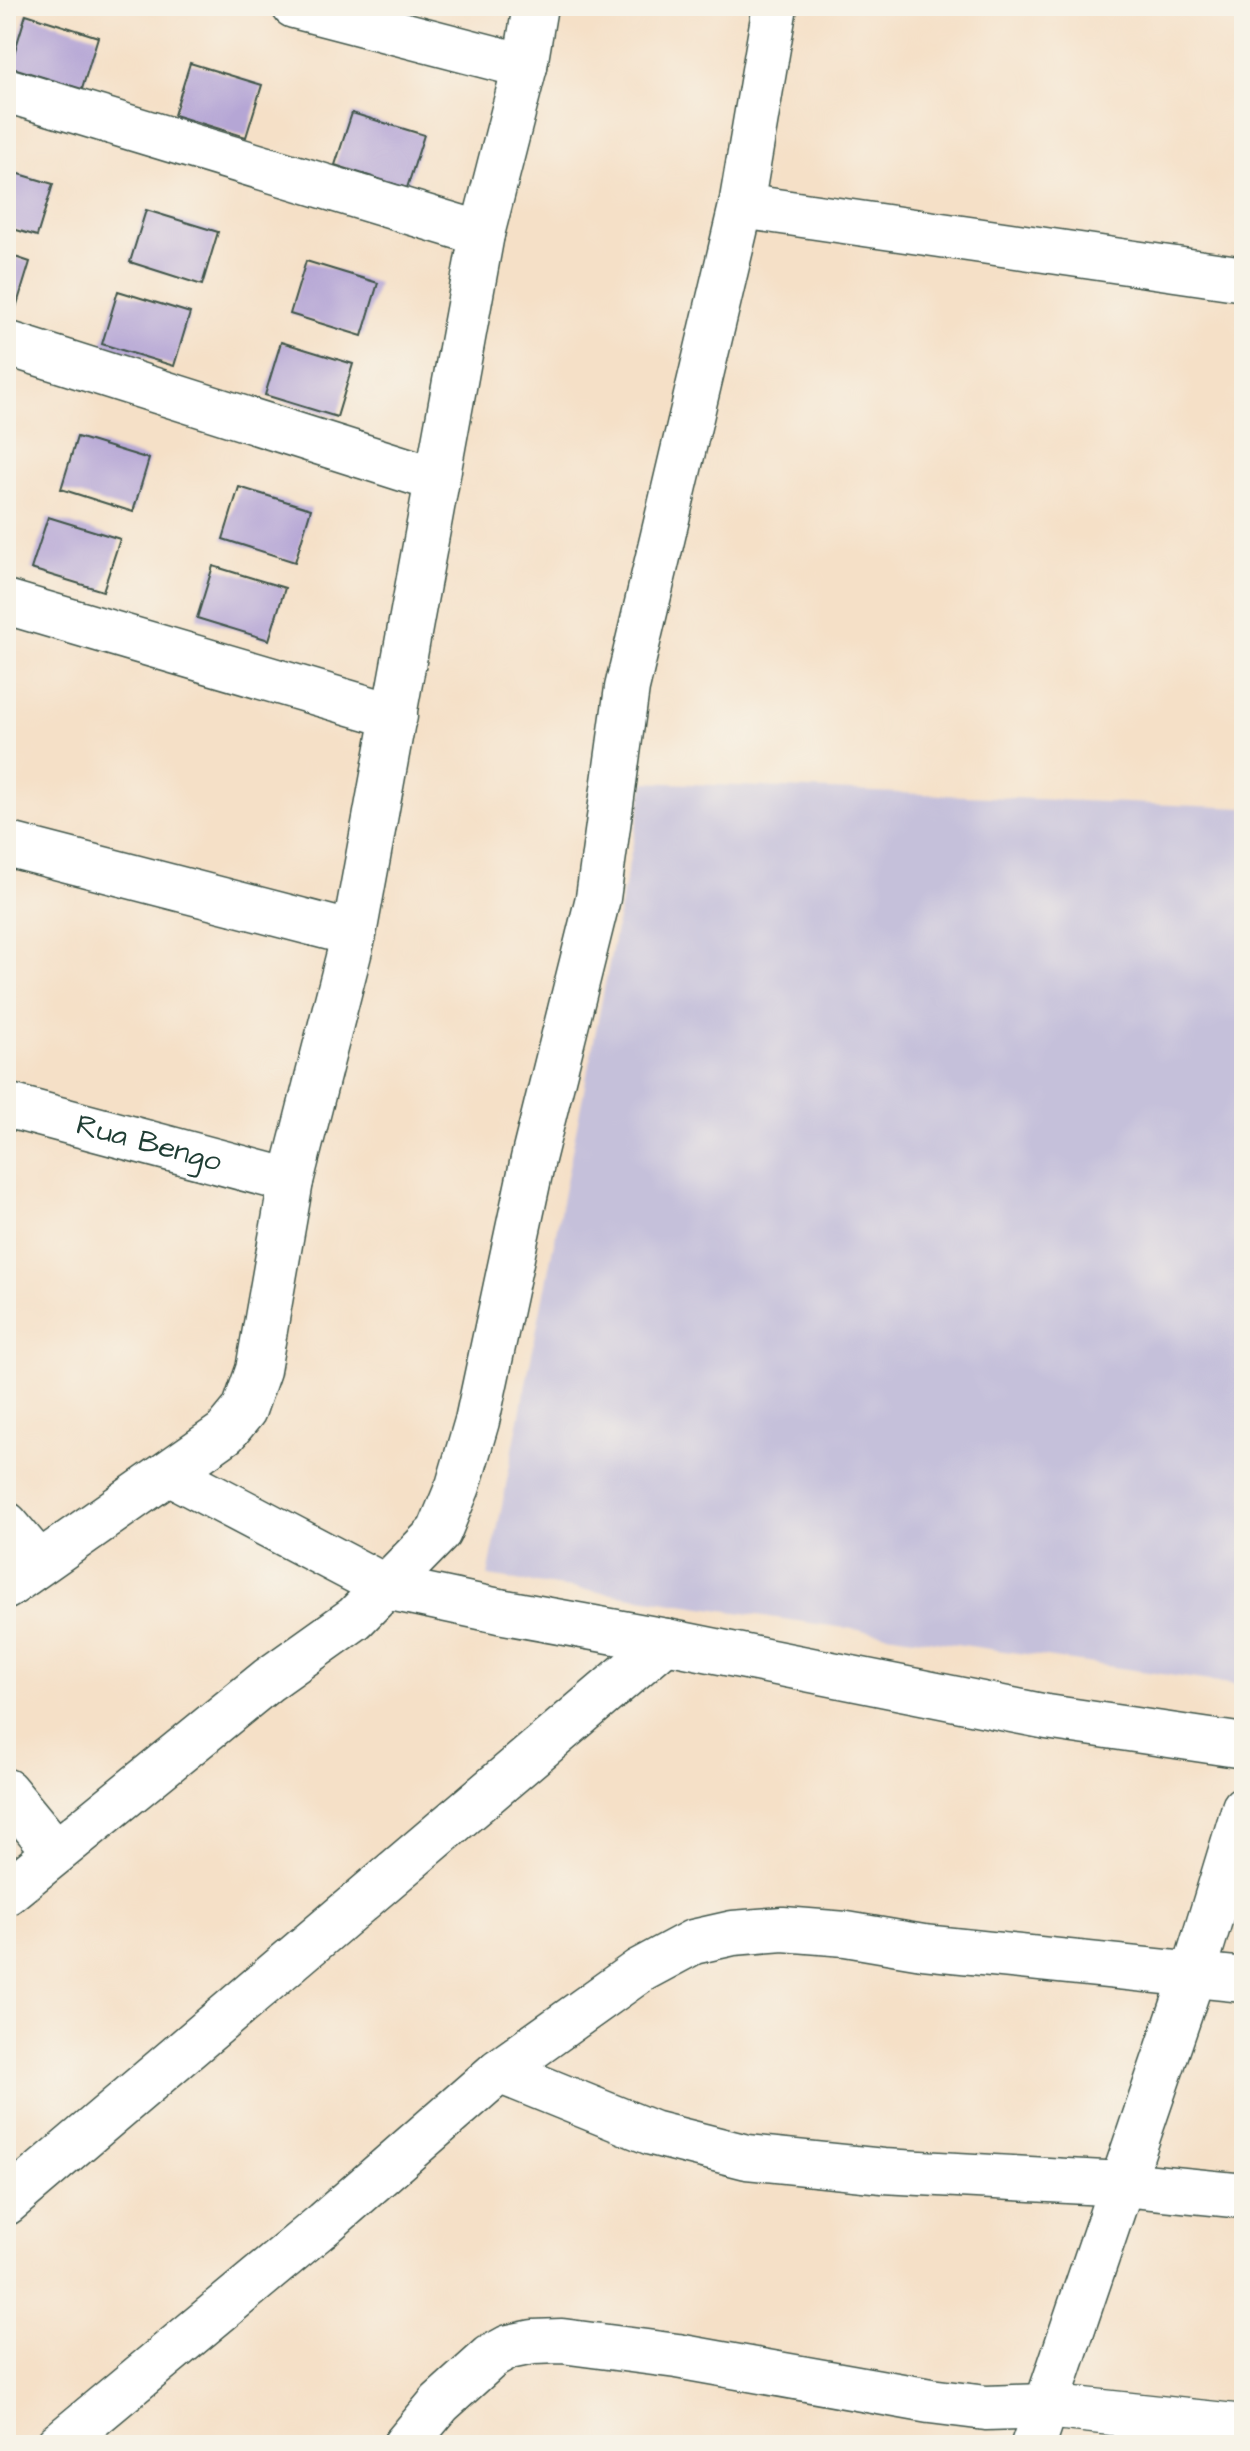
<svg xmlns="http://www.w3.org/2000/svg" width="1250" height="2451" viewBox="0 0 1250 2451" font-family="'Architects Daughter',sans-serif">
<rect width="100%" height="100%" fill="#f7f3e8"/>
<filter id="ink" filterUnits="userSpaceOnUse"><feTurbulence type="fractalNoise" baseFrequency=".0125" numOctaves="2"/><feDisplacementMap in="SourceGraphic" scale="16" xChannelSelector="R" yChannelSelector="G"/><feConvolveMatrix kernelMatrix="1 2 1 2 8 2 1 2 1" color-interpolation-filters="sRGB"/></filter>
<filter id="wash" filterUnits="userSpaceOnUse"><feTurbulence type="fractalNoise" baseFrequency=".006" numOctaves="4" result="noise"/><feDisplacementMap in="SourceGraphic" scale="32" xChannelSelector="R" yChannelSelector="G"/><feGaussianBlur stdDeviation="1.8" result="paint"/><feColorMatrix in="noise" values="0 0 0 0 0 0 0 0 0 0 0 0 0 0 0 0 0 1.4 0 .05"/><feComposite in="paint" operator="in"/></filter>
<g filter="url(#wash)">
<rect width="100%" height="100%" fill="#f5e0c7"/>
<!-- industrial -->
<path fill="#c5c0da" d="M645 782 1244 808V1686L488 1576Z"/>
<g id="blocks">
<!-- building -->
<path fill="#b5a6d5" d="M26 14 98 37 82 89 10 67Z
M190 63 262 85 246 137 174 115Z
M352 113 424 135 407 188 335 165Z
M6 170 53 184 37 236 6 227Z
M146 210 218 232 202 285 130 262Z
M6 254 30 262 14 314 6 312Z
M306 261 378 283 362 336 290 314Z
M118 291 190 313 174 366 102 344Z
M281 342 353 364 337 417 265 395Z
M77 437 149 459 133 512 61 489Z
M239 487 311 509 295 562 223 539Z
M48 517 120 539 103 591 31 569Z
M213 566 285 588 269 640 197 618Z"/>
</g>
</g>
<g filter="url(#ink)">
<use href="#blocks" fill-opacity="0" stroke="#3f554a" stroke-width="2"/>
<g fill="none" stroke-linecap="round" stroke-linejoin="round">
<!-- minor casing -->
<g stroke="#3f554a" stroke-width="47">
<g id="minor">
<path d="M294 6 525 66"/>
<path d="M6 90 482 234"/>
<path d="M741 206 1244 279"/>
<path d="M6 343 435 479"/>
<path d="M6 602 395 716"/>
<path d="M6 844 354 934"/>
<path id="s1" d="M6 1105 291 1181"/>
<path d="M169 1473 386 1587 499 1611 666 1641 1047 1717 1244 1746"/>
<path d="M6 1524 39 1563"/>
<path d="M6 1587 225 1433 244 1410 258 1370 291 1181 354 934 482 234 525 66 535 6"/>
<path d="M6 1791 56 1852"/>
<path d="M6 1893 268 1680 355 1618 439 1532 458 1486 477 1421 533 1159 598 898 627 688 741 206 775 6"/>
<path d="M499 2071 652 2133 747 2157 883 2171 1123 2184 1244 2196"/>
<path d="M6 2203 666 1641"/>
<path d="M58 2445 325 2223 499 2071 639 1971 693 1942 733 1933 783 1929 846 1934 923 1947 1244 1980"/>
<path d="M405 2445 440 2403 491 2357 509 2347 533 2342 562 2341 677 2356 930 2401 986 2408 1046 2406 1244 2427"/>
<path d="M1033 2445 1193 1975 1244 1808"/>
</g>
</g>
<!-- minor -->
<use href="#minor" stroke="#fff" stroke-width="44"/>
</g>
</g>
<g text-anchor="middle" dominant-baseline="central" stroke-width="7" stroke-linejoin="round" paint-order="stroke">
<!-- street labels -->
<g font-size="30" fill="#1f3d34" stroke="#f7f3e8">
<text stroke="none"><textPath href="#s1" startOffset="148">Rua Bengo</textPath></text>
</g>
</g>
<!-- margin -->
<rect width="1250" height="2451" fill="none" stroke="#f7f3e8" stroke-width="32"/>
</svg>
